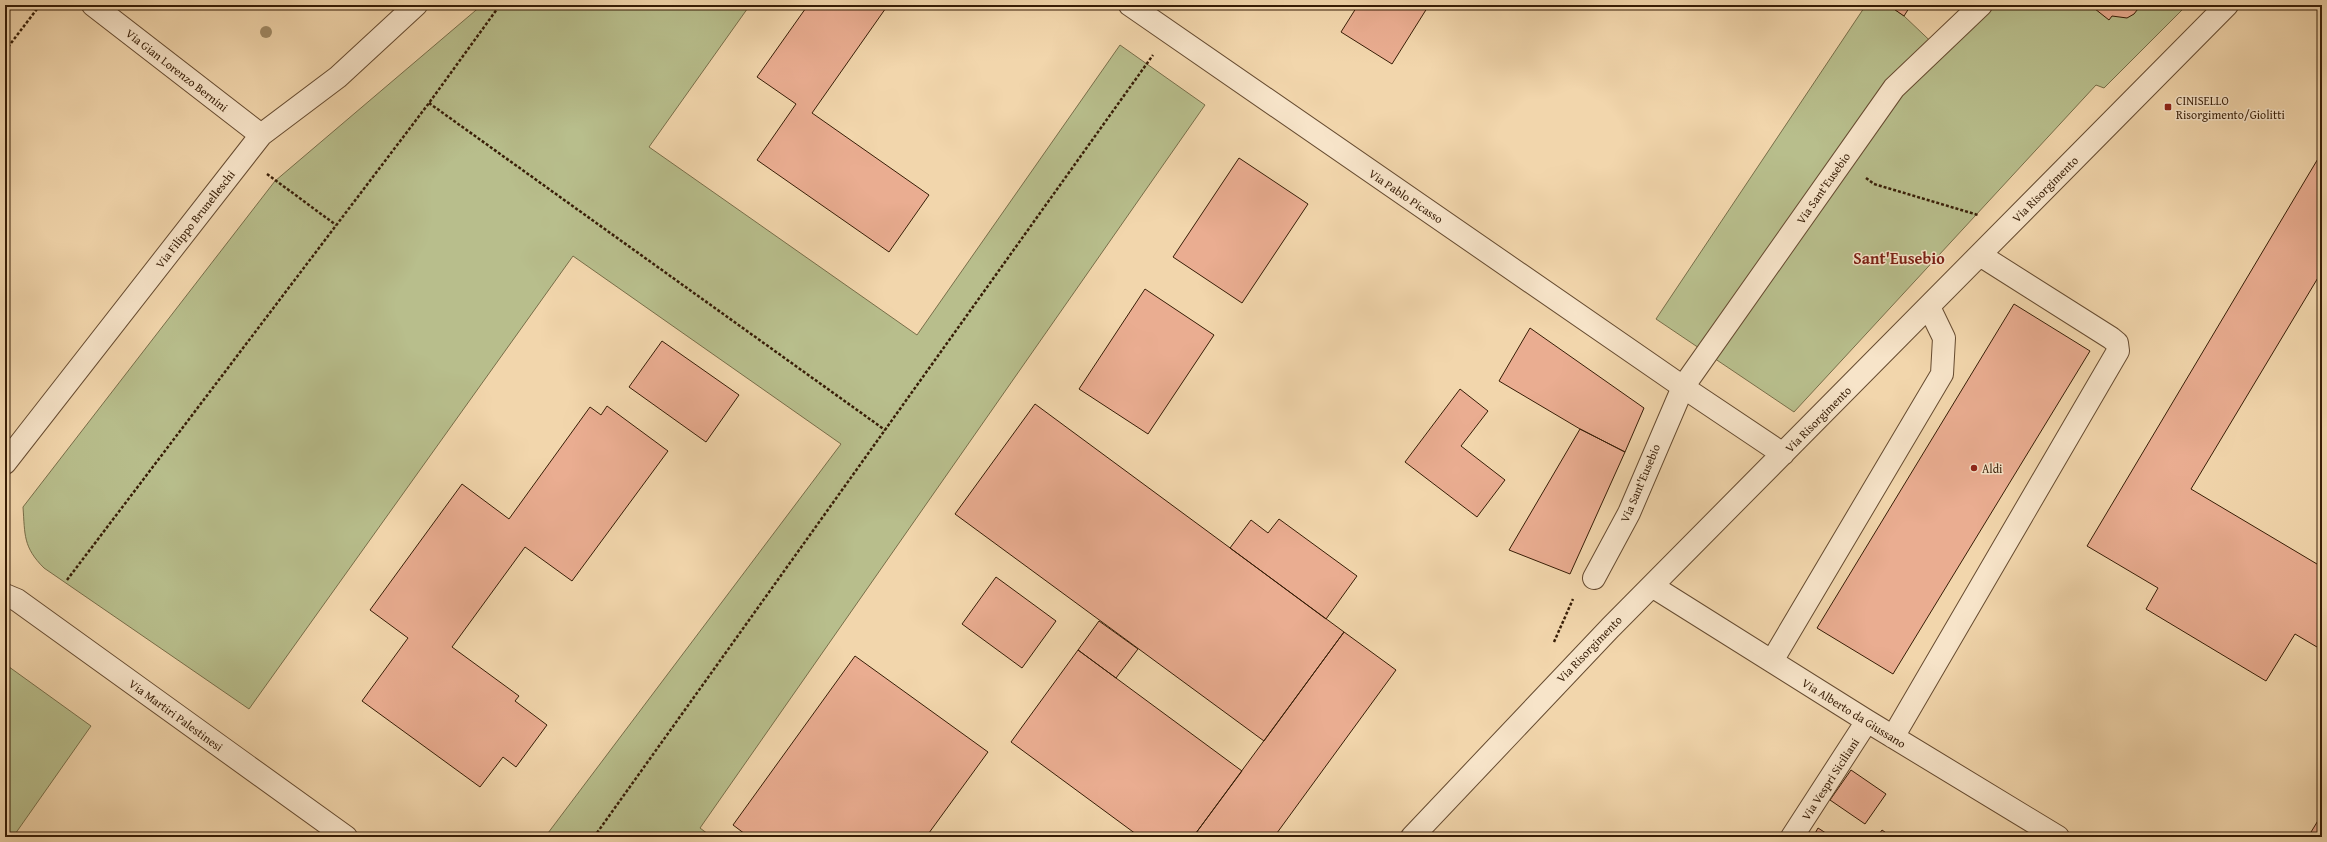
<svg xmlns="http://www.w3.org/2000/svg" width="2327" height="842" viewBox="0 0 2327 842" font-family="'Gentium Book Plus',serif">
<rect width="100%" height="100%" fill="#f2d6ac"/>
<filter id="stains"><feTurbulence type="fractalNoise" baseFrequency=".005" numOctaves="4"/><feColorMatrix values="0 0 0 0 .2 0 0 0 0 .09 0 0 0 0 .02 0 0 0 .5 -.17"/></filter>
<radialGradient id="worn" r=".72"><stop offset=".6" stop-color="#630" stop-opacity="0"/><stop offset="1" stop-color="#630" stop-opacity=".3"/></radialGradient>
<!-- green -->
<path fill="#b8be8c" stroke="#786e49" d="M482 5H750L649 147 917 335 1120 45 1205 105 700 828 712 837H545L841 444 573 256 249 709 44 568C23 547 25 535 23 507L275 181Z
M1866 5H1888L1904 16 1943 53 1974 21 1995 5H2187L2104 88 2096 85 1794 412 1656 319Z
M5 664 91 726 13 837H5Z"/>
<!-- building -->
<path fill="#eaad91" stroke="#371d06" d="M808 5H888L812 113 929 195 889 252 757 160 796 104 757 77Z
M1358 5H1429L1392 64 1341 32Z
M1888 5H1911L1904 16Z
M2090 5H2141L2134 14 2127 18 2112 16 2109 20Z
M2322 152V271L2191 489 2322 567V650L2295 634 2266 681 2146 609 2158 588 2087 546Z
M1239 158 1308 204 1242 303 1173 257Z
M1145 289 1214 335 1148 434 1079 389Z
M2014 304 2090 351 1893 674 1817 628Z
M1530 328 1644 408 1625 452 1580 429 1499 381Z
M662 341 739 395 706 442 629 387Z
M1460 389 1488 411 1461 446 1505 480 1477 517 1405 462Z
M1035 404 1344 632 1264 741 955 514Z
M607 406 668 451 572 581 525 547 452 647 519 696 515 701 547 725 516 767 503 757 480 787 362 701 408 638 370 610 462 484 509 519 590 407 601 415Z
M1580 429 1625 452 1570 574 1509 550Z
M1279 519 1357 576 1326 619 1230 548 1251 520 1268 533Z
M996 577 1056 621 1022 668 962 624Z
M1099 621 1138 649 1116 678 1078 650Z
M1344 632 1396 670 1274 837H1193Z
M1078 650 1242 771 1193 837H1140L1011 742Z
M855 656 988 752 926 837H749L733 825Z
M1851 770 1886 794 1865 824 1830 800Z
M2322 814V837H2308Z
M1818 828 1832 837H1813Z
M1882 830 1892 837H1877Z"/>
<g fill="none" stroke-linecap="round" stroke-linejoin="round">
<!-- minor casing -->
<g stroke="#664b30" stroke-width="24">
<path id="minor" d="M93 5 261 135
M1130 5 1683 387 1783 454
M5 463 261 135 338 77 416 5
M1594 578 1629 513 1683 387 1894 88 1981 5
M1652 586 1867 721 2058 837
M5 595 17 600 346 837
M1772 661 1942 374 1944 338 1929 307
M1893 737 2118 351 2117 343 2111 338 1980 255
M1412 837 1610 628 2227 5
M1792 837 1867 721"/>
</g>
<!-- path -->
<path stroke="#371d06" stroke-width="2.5" stroke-dasharray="3 2" stroke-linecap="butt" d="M5 51 40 5
M429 103 885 430
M267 174 336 225
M1866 178 1874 184 1978 215
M67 580 429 103 500 5
M1554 642 1573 599
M594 837 1153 55"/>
<!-- minor -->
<use href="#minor" stroke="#f7e4c9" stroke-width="22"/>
</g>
<!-- trees -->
<circle fill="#a18b67" cx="266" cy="32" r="6"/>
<!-- markers -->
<g fill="#8f2418" stroke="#f7e4c9" stroke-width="1.5">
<rect x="2164" y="103" width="8" height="8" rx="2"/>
<circle cx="1974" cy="468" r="4"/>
</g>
<g text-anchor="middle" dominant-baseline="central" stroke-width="3" stroke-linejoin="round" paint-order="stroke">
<!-- street labels -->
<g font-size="12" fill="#371d06" stroke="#f7e4c9">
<text transform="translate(177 70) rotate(38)">Via Gian Lorenzo Bernini</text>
<text transform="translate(1823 188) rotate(-55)">Via Sant'Eusebio</text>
<text transform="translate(2045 189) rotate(-45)">Via Risorgimento</text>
<text transform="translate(1406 196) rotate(34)">Via Pablo Picasso</text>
<text transform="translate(195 219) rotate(-52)">Via Filippo Brunelleschi</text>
<text transform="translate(1818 419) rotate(-45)">Via Risorgimento</text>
<text transform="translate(1640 483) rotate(-67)">Via Sant'Eusebio</text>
<text transform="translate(1589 649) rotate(-46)">Via Risorgimento</text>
<text transform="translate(1854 713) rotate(32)">Via Alberto da Giussano</text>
<text transform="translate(176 715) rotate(36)">Via Martiri Palestinesi</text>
<text transform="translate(1830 779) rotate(-57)">Via Vespri Siciliani</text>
</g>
<!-- poi labels -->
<g font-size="12" fill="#371d06" stroke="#f7e4c9" text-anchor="start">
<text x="2176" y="100">CINISELLO<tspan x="2176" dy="14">Risorgimento/Giolitti</tspan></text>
<text x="1982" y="468">Aldi</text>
</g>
<!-- district labels -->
<g font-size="16" font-weight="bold" fill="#7a1f14" stroke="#f7e4c9">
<text x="1899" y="258">Sant'Eusebio</text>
</g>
</g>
<!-- margin -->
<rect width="2327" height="842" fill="none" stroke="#f2d6ac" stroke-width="20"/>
<rect x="6" y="6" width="2315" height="830" fill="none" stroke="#371d06" stroke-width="2"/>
<rect x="10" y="10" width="2307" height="822" fill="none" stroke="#371d06"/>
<rect width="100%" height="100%" filter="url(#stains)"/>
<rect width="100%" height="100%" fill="url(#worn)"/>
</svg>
